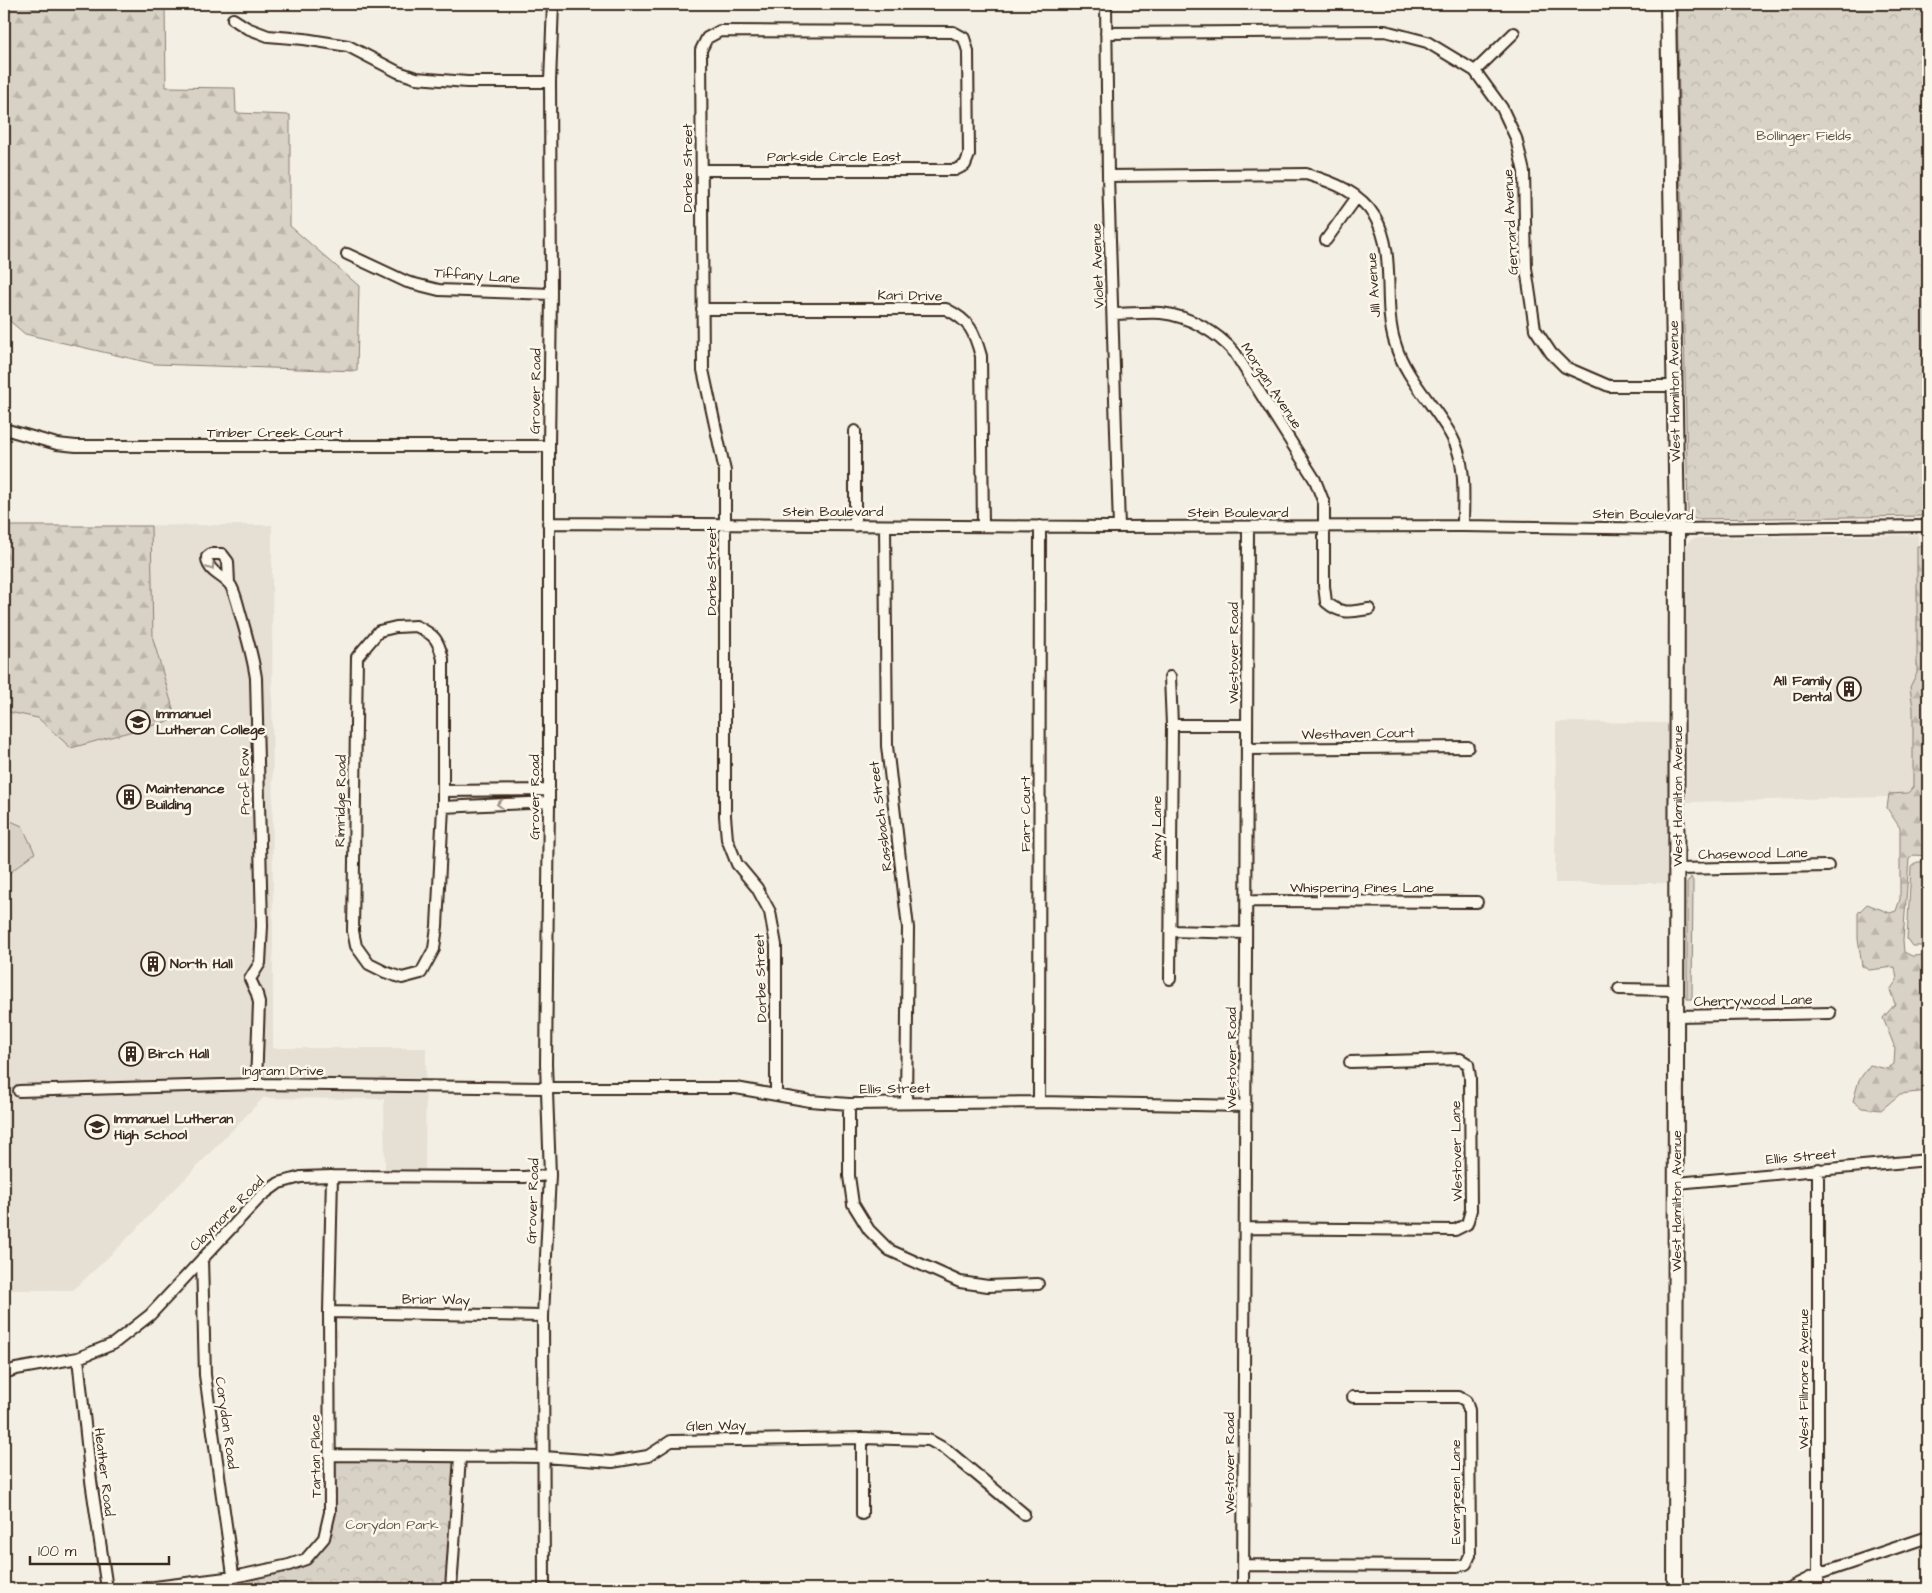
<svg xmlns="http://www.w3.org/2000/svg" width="1932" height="1593" viewBox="0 0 1932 1593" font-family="'Architects Daughter',sans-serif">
<defs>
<pattern id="forest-firs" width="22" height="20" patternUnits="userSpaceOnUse" patternTransform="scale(1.25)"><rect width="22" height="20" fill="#d8d1c6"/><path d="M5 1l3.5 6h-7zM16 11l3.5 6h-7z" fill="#bab4aa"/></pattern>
<pattern id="park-crowns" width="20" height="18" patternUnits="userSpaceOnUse" patternTransform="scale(1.25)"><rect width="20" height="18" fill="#d8d1c6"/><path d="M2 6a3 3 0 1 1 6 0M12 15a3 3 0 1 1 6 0" fill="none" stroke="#bab4aa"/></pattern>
</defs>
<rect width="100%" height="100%" fill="#f3efe4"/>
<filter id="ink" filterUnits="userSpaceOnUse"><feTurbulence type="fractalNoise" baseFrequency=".02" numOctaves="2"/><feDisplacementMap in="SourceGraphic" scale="10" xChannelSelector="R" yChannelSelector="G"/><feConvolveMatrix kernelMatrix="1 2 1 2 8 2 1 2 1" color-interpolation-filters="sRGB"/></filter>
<g filter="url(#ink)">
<!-- built -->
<path fill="#e5dfd4" d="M272 525 273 1048H426L425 1169H385L384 1099 263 1098 119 1247 73 1290H4V526Z
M1918 535 1925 796 1687 802 1686 550 1688 542 1693 539 1700 538Z
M1556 722 1670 723V883H1555Z"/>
<!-- grass -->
<path fill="#d8d1c6" stroke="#8a7e72" d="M4 818 22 826 35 853 4 877Z
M1917 862H1928V946H1912L1907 939 1911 867Z
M1691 877 1693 881 1692 999H1687V883Z"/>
<!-- forest -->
<path fill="url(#forest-firs)" stroke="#8a7e72" d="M4 4H165L166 87 235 88 236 113 290 115V226L359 286 357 371 155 364 25 334 4 316Z
M4 524 7 526H151L153 639 176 719 71 748 38 718 4 711Z
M1917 546H1928V856L1914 855 1909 859 1903 941 1904 952 1912 956 1928 955V1091L1900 1094 1881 1110 1862 1108 1853 1101 1859 1080 1870 1065 1887 1069 1894 1064 1895 1048 1883 1018 1895 1004 1890 990 1897 980 1895 967 1869 970 1862 966 1858 939V913L1867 904 1890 913 1896 911 1900 899V828L1887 808 1889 794 1908 793 1913 787V708L1910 687 1917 673Z"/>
<!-- park -->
<path fill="url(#park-crowns)" stroke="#8a7e72" d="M1677 4H1928V516L1695 519 1688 514Z
M329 1455 460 1457 451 1589H235L234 1577 306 1559 323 1538Z"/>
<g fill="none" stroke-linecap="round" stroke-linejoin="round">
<!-- street casing -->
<g stroke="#3b2a1e" stroke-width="14">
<path id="street" d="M1106 4 1108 176 1119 527
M233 19 247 28 268 36 304 39 348 46 398 72 416 78 467 82H550
M1106 33 1385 31 1427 42 1475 71 1502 108 1516 138 1524 172 1526 268 1535 329 1551 353 1565 367 1609 386H1675
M1475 71 1514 33
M702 170H955L965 165 969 155 968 51 964 38 953 32 720 31 707 38 701 50 703 370 725 471V816L727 839 737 864 757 888 770 912 776 945V1094
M1108 176 1306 174C1333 182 1360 192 1375 217 1397 254 1382 303 1395 343 1405 378 1435 405 1452 437 1467 464 1463 497 1463 526
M1326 240 1357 197
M347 254 407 282 439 290 551 294
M702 309H946C970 321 974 331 981 356L983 526
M1113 314C1129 314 1145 312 1161 313 1189 316 1217 332 1235 353L1315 480 1324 503V586L1326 602C1341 615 1351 612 1369 609
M4 429 57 444 76 446H549
M548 523 1108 527 1463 526 1677 529 1928 526
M855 526V431
M885 526 887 746 908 928 906 1103
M229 583 228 562 222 554H211L207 557C207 573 224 575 231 586 236 595 238 606 241 616 247 637 253 657 256 678L262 926 260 963 250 979 257 994 259 1003 256 1084
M416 626C435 635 438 639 443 659V807L437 926 434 949 421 973 402 978 385 972 369 964 356 946 353 931 357 657 379 631 396 627Z
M1172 725H1247
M1248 749 1468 747
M443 791 549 790
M443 807 549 802
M1678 869 1828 866
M1247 901 1477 902
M1170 931 1246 933
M1170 979 1172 725 1170 677
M1619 989 1676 990
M1677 1016 1830 1013
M19 1091 256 1084 546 1088H736L810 1101 849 1104 1039 1102 1245 1106
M1039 1102 1040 526
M849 1104V1176L853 1204 869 1230 889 1250 960 1282 988 1286 1038 1284
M1677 1183 1928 1160
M1245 1228 1455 1230 1467 1224 1471 1210 1470 1077 1468 1064 1460 1059 1350 1062
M202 1259 205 1375 235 1589
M329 1312 543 1316
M78 1358 91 1481 107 1589
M4 1373 16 1369 78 1358 113 1344 150 1315 261 1196 279 1183 301 1177 332 1176 524 1177 550 1175
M329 1455 544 1457 612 1462 648 1456 671 1441 862 1438 929 1440 947 1450 1024 1514
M862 1514V1438
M1243 1565 1457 1566 1466 1564 1470 1555 1469 1410 1466 1401 1459 1397H1353
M139 1589 234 1577 289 1565 306 1559 324 1538 330 1512 329 1312 332 1176
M451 1589 460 1457
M544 1589 543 1316 550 1175 546 1064 549 802V446L551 294 550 82 553 4
M1243 1589 1248 527
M1787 1589 1818 1574 1928 1537
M1818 1589V1169"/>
</g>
<!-- secondary casing -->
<g stroke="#3b2a1e" stroke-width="18">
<path id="secondary" d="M1668 4 1677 529 1675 1589"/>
</g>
<!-- street -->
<use href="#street" stroke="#fbf7ec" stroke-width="10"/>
<!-- secondary -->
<use href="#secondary" stroke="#fbf7ec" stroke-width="14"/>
</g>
<!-- one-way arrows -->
<defs><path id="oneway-chevron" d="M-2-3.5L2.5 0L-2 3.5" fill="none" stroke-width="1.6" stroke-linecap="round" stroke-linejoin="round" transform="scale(1.25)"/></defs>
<g stroke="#9b9085">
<use href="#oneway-chevron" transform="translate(211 567) rotate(57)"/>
<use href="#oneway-chevron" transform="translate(500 804) rotate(177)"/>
</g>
</g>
<!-- icons -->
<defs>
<g id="building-ring" transform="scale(1.25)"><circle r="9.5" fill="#fbf7ec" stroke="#3b2a1e" stroke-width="1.5"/><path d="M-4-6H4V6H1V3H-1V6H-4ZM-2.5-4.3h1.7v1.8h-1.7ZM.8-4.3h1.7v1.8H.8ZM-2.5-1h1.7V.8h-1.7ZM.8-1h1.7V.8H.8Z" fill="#3b2a1e"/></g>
<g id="university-ring" transform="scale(1.25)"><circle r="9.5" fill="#fbf7ec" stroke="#3b2a1e" stroke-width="1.5"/><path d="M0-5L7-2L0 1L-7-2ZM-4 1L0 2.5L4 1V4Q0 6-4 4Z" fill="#3b2a1e"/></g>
<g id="school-ring" transform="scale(1.25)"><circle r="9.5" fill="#fbf7ec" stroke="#3b2a1e" stroke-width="1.5"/><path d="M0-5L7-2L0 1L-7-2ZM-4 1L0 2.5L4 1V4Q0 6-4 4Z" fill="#3b2a1e"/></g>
</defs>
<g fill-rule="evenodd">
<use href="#building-ring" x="1849" y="689"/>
<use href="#university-ring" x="138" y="722"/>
<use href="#building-ring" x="129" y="797"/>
<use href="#building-ring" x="153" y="964"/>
<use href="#building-ring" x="131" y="1054"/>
<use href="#school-ring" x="97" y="1127"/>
</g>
<g text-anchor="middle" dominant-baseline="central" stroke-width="5" stroke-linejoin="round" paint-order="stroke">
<!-- park labels -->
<g font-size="14" fill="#625448" stroke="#fbf7ec">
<text x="1804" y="136">Bollinger Fields</text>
<text x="392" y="1525">Corydon Park</text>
</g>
<!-- street labels -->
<g font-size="14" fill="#3b2a1e" stroke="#fbf7ec">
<text x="834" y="157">Parkside Circle East</text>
<text transform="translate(688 168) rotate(-90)">Dorbe Street</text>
<text transform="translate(1511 222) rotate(-93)">Gerrard Avenue</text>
<text transform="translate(1098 266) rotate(-92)">Violet Avenue</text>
<text transform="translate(477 276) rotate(4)">Tiffany Lane</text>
<text transform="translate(1374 285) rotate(-94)">Jill Avenue</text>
<text transform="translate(910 296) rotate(1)">Kari Drive</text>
<text transform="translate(1271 386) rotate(57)">Morgan Avenue</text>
<text transform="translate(536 391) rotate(-89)">Grover Road</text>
<text transform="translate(1675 391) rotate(-91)">West Hamilton Avenue</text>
<text x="275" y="433">Timber Creek Court</text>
<text x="833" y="512">Stein Boulevard</text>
<text x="1238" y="513">Stein Boulevard</text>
<text transform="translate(1643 515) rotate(1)">Stein Boulevard</text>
<text transform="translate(712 571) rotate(-90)">Dorbe Street</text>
<text transform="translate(1234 653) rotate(-90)">Westover Road</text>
<text transform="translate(1358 734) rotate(-1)">Westhaven Court</text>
<text transform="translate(245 781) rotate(-91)">Prof Row</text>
<text transform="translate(1678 796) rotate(-90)">West Hamilton Avenue</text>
<text transform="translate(535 797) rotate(-90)">Grover Road</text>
<text transform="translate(341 801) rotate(-89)">Rimridge Road</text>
<text transform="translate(1026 814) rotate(-90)">Farr Court</text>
<text transform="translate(881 816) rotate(-97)">Rassbach Street</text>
<text transform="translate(1157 828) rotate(-90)">Amy Lane</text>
<text transform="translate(1753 854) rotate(-1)">Chasewood Lane</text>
<text x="1362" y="888">Whispering Pines Lane</text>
<text transform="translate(761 978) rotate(-92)">Dorbe Street</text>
<text transform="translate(1753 1001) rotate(-1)">Cherrywood Lane</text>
<text transform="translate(1232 1058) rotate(-90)">Westover Road</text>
<text x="283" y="1071">Ingram Drive</text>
<text transform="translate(895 1089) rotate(-1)">Ellis Street</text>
<text transform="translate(1457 1151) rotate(-91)">Westover Lane</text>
<text transform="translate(1801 1157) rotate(-5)">Ellis Street</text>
<text transform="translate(533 1201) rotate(-88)">Grover Road</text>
<text transform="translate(1677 1201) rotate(-90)">West Hamilton Avenue</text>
<text transform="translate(227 1214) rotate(-45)">Claymore Road</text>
<text transform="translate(436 1300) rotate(1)">Briar Way</text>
<text transform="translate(1804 1379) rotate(-90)">West Fillmore Avenue</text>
<text transform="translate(226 1423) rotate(82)">Corydon Road</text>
<text transform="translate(716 1426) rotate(-1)">Glen Way</text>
<text transform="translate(316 1456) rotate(-91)">Tartan Place</text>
<text transform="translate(1230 1463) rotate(-90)">Westover Road</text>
<text transform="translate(104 1472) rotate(83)">Heather Road</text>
<text transform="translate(1456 1492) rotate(-90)">Evergreen Lane</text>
</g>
<!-- poi labels -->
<g font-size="14" font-weight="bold" fill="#3b2a1e" stroke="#fbf7ec" text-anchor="start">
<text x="1832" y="681" text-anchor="end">All Family<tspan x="1832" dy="16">Dental</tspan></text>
<text x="156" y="714">Immanuel<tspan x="156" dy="16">Lutheran College</tspan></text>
<text x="146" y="789">Maintenance<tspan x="146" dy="16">Building</tspan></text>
<text x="170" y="964">North Hall</text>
<text x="148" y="1054">Birch Hall</text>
<text x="114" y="1119">Immanuel Lutheran<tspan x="114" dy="16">High School</tspan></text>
</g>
</g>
<!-- margin -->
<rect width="1932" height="1593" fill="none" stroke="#fbf7ec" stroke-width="20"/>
<rect x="10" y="10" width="1912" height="1573" fill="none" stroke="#3b2a1e" stroke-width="2" filter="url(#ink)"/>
<!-- scale -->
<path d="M30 1556v8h139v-8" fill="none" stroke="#3b2a1e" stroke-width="2.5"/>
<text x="38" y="1556" font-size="15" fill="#3b2a1e" stroke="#fbf7ec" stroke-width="4" paint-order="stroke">100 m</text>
</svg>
